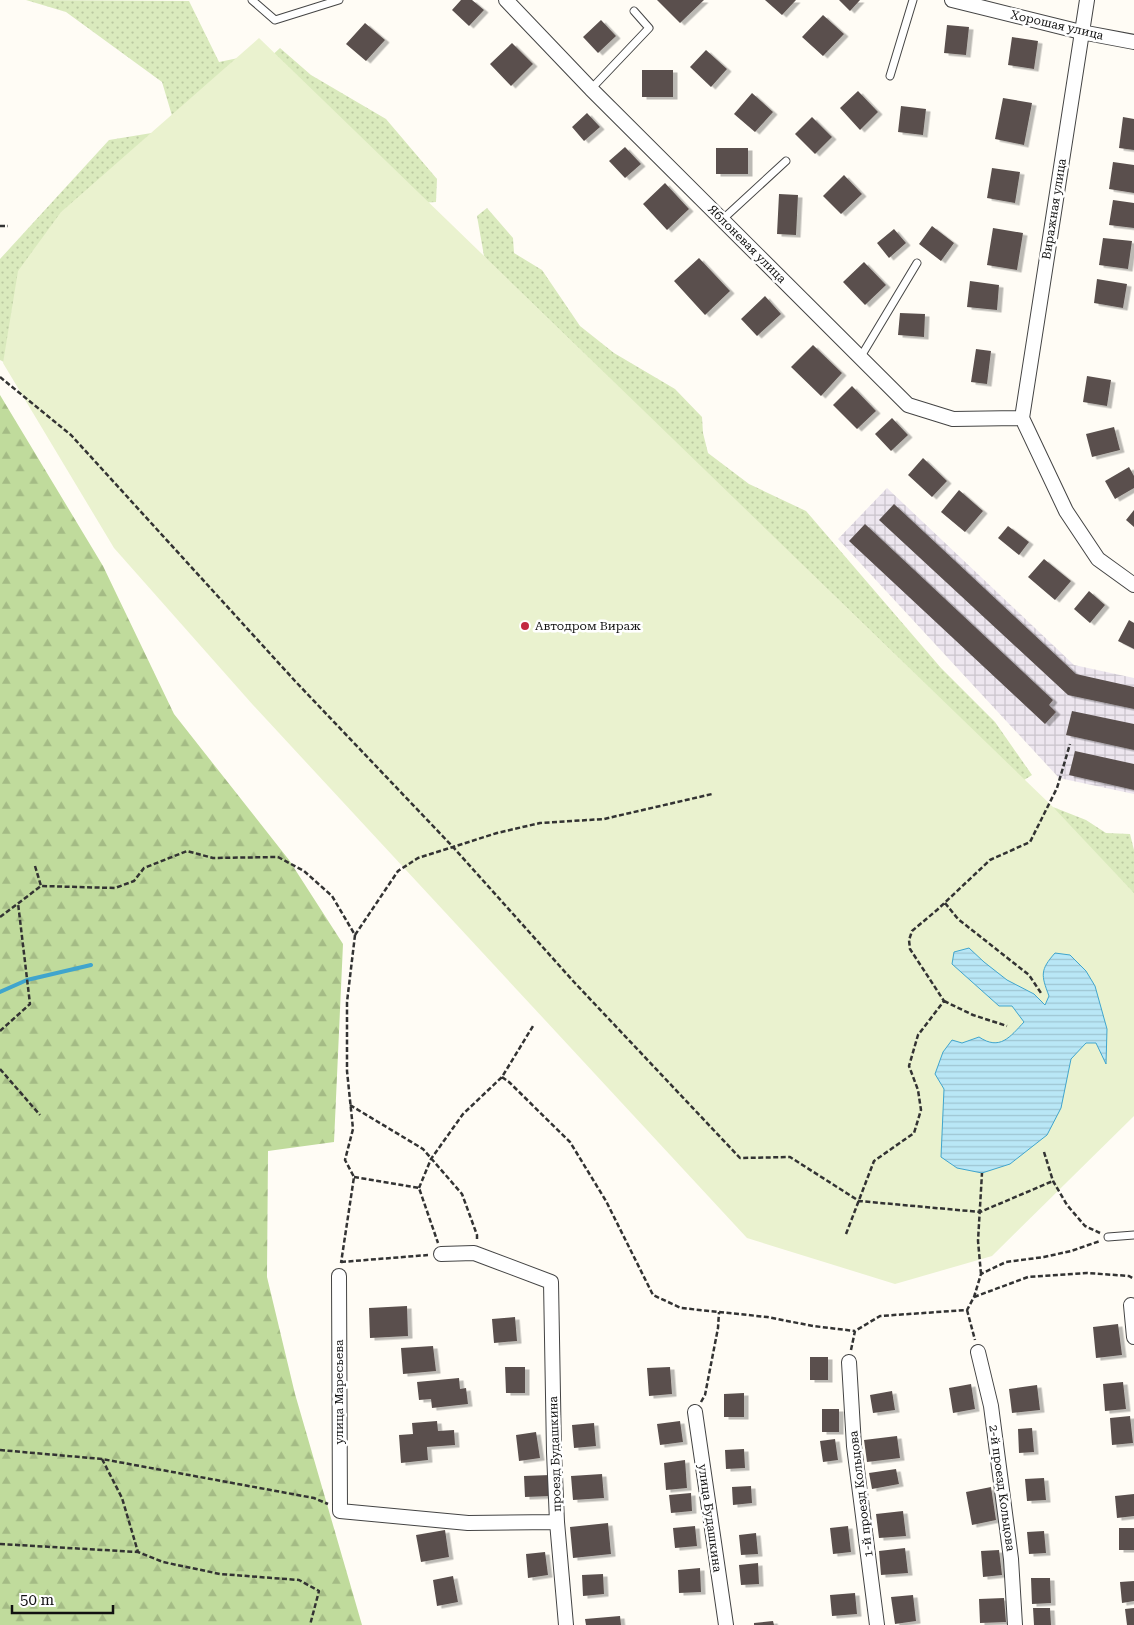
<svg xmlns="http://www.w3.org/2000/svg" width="1134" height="1625" viewBox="0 0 1134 1625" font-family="'Roboto Serif',serif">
<defs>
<pattern id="industrial-grid" width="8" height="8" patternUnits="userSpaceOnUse" patternTransform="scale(1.25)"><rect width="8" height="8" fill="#ede6ef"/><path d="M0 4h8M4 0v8" fill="none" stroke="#cac4cc"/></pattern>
<pattern id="grass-dots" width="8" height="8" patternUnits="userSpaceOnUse" patternTransform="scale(1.25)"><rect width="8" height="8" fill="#daeabd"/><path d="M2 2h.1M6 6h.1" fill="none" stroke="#bac8a1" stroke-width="1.8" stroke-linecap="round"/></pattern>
<pattern id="forest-firs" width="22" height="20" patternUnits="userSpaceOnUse" patternTransform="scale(1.25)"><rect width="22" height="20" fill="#c0db9c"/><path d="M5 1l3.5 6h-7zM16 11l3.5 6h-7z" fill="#a4bb85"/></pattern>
<pattern id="water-rules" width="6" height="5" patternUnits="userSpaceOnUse" patternTransform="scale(1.25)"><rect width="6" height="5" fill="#b9e7f6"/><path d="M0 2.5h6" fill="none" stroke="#9ec5d2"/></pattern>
<filter id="shadow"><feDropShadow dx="4.5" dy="2.5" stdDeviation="0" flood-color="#0004"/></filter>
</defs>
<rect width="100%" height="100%" fill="#fffcf5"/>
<!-- industrial -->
<path fill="url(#industrial-grid)" d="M887 488 1074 665 1134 678V794L1059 778 838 539Z"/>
<!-- grass -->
<path fill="url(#grass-dots)" d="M26 0 189 1 219 62 248 56 253 73 280 48 311 75 386 119 437 179 436 202 404 204 30 375 0 360V259L109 140 176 129 162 82 66 12Z
M487 208 513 238 514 253 542 270 580 326 614 353 675 389 702 417 703 433 708 453 749 484 806 511 941 668 995 722 1032 775 1010 789 523 309 484 256 477 216Z
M1053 807 1086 820 1106 833 1130 834 1134 850V936Z"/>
<!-- forest -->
<path fill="url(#forest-firs)" d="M0 395 103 566 174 714 289 860 343 944 334 1142 268 1151 267 1277 295 1394 362 1625H0Z"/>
<!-- pitch -->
<path fill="#eaf2cf" d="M259 38 1053 807 1134 893V1116L992 1256 895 1284 747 1238 253 705 114 548 3 363 18 271 61 212Z"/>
<!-- water -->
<path fill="url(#water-rules)" stroke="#40a5cd" d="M969 948 984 962 1007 980 1034 994 1045 1005 1049 996C1041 975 1040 970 1055 953L1070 955 1086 971 1095 986 1107 1029 1106 1064 1096 1043H1086L1071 1059 1061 1108 1047 1135 1010 1164 982 1173 957 1168 941 1157 944 1089 935 1074 943 1052 952 1040 962 1043 979 1037C1000 1051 1010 1037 1024 1022L1012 1006H999L952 964 954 952Z"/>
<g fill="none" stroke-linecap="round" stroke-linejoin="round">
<!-- stream -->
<path stroke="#40a5cd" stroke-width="4" d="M0 992 27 980 91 965"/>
</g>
<!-- building -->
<path fill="#5a504d" filter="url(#shadow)" d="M461 0H472L484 10 469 26 452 10Z
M657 0H704L680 23Z
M765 0H796L782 15Z
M839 0H860L850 11Z
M823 15 844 34 823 56 802 37Z
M601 20 616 36 598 53 583 37Z
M365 23 385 40 366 61 346 44Z
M947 25 969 27 966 55 944 53Z
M1012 37 1038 41 1034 69 1008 65Z
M512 43 533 64 511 86 490 64Z
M706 50 727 69 711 87 690 67Z
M642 70H673V97H642Z
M858 91 878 112 860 130 840 108Z
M752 93 773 112 755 132 734 114Z
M1003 98 1032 103 1024 145 995 139Z
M901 106 926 109 923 135 898 132Z
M587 113 600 127 584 141 572 127Z
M812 117 832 137 815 154 795 134Z
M1123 117 1134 119V150L1119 148Z
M625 147 641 164 625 178 609 161Z
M716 148H748V174H716Z
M1113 162 1134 165V193L1109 189Z
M992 168 1020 172 1015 203 987 198Z
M844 175 862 194 841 214 823 196Z
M665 183 689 209 667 230 643 204Z
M779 194 798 195 796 235 777 234Z
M1113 200 1134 203V228L1109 225Z
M932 226 954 243 941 261 919 244Z
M993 228 1023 233 1017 270 987 265Z
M894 229 906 243 889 258 877 243Z
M1103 238 1132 241 1128 269 1099 265Z
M699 258 730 291 705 315 674 281Z
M864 262 886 285 865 305 843 282Z
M1097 279 1127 284 1123 308 1094 303Z
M970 281 999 285 997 310 967 307Z
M765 296 781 314 757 336 741 319Z
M900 313 925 314 924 337 898 335Z
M813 345 842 373 821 396 791 367Z
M976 349 991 351 987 384 971 382Z
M1087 376 1111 380 1107 406 1083 402Z
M852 386 876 411 857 429 833 405Z
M892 418 908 435 891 451 875 434Z
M1114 427 1120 450 1092 457 1086 434Z
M923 458 947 481 932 497 908 475Z
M1129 467 1134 476V488L1115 499 1105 481Z
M959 490 983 511 965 532 941 512Z
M894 504 1076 674 1134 687V709L1068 695 879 520Z
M1134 510V527L1126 520Z
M865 524 1053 700 1049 705 1056 712 1045 724 849 541Z
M1008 526 1029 542 1019 555 998 538Z
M1044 559 1071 581 1055 600 1028 577Z
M1089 591 1105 605 1090 623 1074 609Z
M1129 620 1134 623V649L1118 641Z
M1072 711 1134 724V750L1066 735Z
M1075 751 1134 764V790L1069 775Z
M407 1306 408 1336 370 1338 369 1308Z
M515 1317 517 1341 494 1343 492 1319Z
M1118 1324 1122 1355 1096 1358 1093 1327Z
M433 1346 436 1371 403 1374 401 1348Z
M810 1357H828V1380H810Z
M505 1367H525V1393H506Z
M670 1367 672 1394 649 1396 647 1368Z
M459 1378 460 1389 466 1388 468 1404 432 1408 431 1399 419 1400 417 1382Z
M1123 1382 1126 1409 1105 1411 1103 1384Z
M971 1384 975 1409 953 1413 949 1388Z
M1037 1385 1040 1410 1012 1413 1009 1389Z
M892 1391 895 1410 873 1413 870 1395Z
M744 1393V1417H724V1394Z
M822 1409H839V1432H822Z
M1130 1416 1133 1443 1112 1445 1110 1418Z
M437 1421 438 1431 454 1430 455 1445 427 1447 428 1460 401 1463 399 1435 413 1434 412 1423Z
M680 1421 683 1442 660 1445 657 1424Z
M594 1423 596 1446 574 1448 572 1425Z
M1032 1428 1034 1452 1019 1453 1018 1429Z
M536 1432 540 1458 519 1461 516 1435Z
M897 1436 900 1458 867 1462 864 1440Z
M835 1439 838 1460 823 1462 820 1441Z
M744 1449 745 1468 726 1469 725 1450Z
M685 1460 687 1488 666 1490 664 1463Z
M896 1469 899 1484 872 1489 869 1473Z
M602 1474 604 1498 573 1500 571 1476Z
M550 1475 551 1496 525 1497 524 1476Z
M1044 1478 1046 1500 1027 1501 1025 1479Z
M751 1486 752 1503 733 1505 732 1487Z
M991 1487 996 1520 972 1525 966 1492Z
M691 1493 692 1511 671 1513 669 1495Z
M1134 1494V1516L1117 1518 1115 1496Z
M903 1511 906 1536 879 1538 876 1514Z
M608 1523 611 1554 573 1558 570 1527Z
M695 1526 697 1546 675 1548 673 1528Z
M848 1526 851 1552 833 1554 830 1528Z
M1119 1528H1134V1550H1119Z
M445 1530 449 1557 421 1562 416 1535Z
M1044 1531 1046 1553 1029 1554 1027 1532Z
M756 1533 758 1554 741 1555 739 1535Z
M905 1548 908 1573 881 1575 879 1551Z
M999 1550 1002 1575 983 1577 981 1551Z
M545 1552 548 1575 528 1578 526 1554Z
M758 1563 759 1584 741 1585 739 1565Z
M700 1568 701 1592 679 1593 678 1570Z
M603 1574 604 1594 583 1596 582 1575Z
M453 1576 458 1602 437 1606 433 1580Z
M1031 1578H1050L1051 1603 1032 1604Z
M1134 1581V1601L1122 1603 1120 1582Z
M855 1593 857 1614 832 1616 830 1595Z
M913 1595 916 1621 895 1624 891 1597Z
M1004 1598 1006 1622 980 1623 979 1599Z
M1033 1608H1050L1051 1625H1034Z
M1134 1608V1625H1127L1125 1609Z
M620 1616 621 1625H586L585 1619Z
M773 1621 774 1625H754V1623Z"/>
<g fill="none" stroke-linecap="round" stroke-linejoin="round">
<!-- service casing -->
<g stroke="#444" stroke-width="9">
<path id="service" d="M252 0 275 20 339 0
M890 76 913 0
M591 89 649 28 634 11
M723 219 786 161
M860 358 917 263
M1108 1237 1134 1235"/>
</g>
<!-- minor casing -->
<g stroke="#444" stroke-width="16">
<path id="minor" d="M506 0 591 89 908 405 953 419 1022 418
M952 0 1081 32 1134 42
M1022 418 1087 0
M1022 418 1066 511 1098 559 1134 585
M441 1254 474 1253 551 1282 554 1452 557 1522 566 1625
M339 1276 340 1511 468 1523 557 1522
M1131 1305 1134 1337
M978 1352 991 1406 1011 1559 1015 1625
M849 1362 854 1446 877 1625
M695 1412 726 1625"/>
</g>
<!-- path -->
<path stroke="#333" stroke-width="2.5" stroke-dasharray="5 2.5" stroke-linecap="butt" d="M0 226H8
M0 377 71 435 295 681 453 847 574 982 740 1158 790 1157 859 1201 980 1212 1053 1181
M35 866 41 886
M945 903 958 919 1029 975 1041 993
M0 917 41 886 115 888 134 881 144 868 187 851 213 858 278 857 304 871 332 896 355 935 347 1002V1071L353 1129 345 1160 354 1177 341 1263
M355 935 398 871 418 858 497 833 540 823 604 819 712 794
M944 1001 973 1015 1007 1026
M0 1031 30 1004 18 903
M0 1069 40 1115
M502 1077 509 1082 570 1142 606 1201 653 1295 681 1308 767 1317 813 1326 855 1331
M350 1105 423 1149 462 1194 477 1235V1240
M1044 1152 1053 1181 1067 1205 1085 1226 1100 1233
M354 1177 419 1188 438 1243
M419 1188 431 1159 463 1114 502 1077 533 1026
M846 1234 874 1161 914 1133 921 1110 918 1090 909 1066 918 1035 944 1001 910 949 909 940 912 931 937 910 990 860 1030 842 1057 788 1070 744
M341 1262 428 1255
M981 1274 978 1241 982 1173
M974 1297 1028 1277 1087 1273 1129 1276 1134 1279
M967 1310 975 1340
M851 1350 855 1331 880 1316 967 1310 974 1297 981 1274 1006 1262 1044 1257 1071 1251 1100 1241
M701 1402 705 1395 718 1328 719 1312
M0 1450 102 1459 314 1498 328 1504
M102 1459 122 1498 138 1552 163 1562 220 1574 299 1580 319 1591 310 1625
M0 1544 138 1552"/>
<!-- service -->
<use href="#service" stroke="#fff" stroke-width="7"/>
<!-- minor -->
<use href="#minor" stroke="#fff" stroke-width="14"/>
</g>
<!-- markers -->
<circle fill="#c22841" stroke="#fff" stroke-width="2" cx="525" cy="626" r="5"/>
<g text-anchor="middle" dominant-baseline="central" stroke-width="5" stroke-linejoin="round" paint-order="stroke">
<!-- street labels -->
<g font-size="12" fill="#111" stroke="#fff">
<text transform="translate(1057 25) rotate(13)">Хорошая улица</text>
<text transform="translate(1054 209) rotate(-81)">Виражная улица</text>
<text transform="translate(747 244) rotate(45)">Яблоневая улица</text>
<text transform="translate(339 1392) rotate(-90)">улица Маресьева</text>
<text transform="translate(555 1454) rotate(-92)">проезд Будашкина</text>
<text transform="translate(1002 1488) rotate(82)">2-й проезд Кольцова</text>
<text transform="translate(861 1494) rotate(-97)">1-й проезд Кольцова</text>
<text transform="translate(710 1518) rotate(82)">улица Будашкина</text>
</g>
<!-- poi labels -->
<g font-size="12" fill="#111" stroke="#fff" text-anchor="start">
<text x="535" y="626">Автодром Вираж</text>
</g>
</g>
<!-- scale -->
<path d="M12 1605v8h101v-8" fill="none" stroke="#111111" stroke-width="2.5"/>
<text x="20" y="1605" font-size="15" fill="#111111" stroke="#ffffff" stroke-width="4" paint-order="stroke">50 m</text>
</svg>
